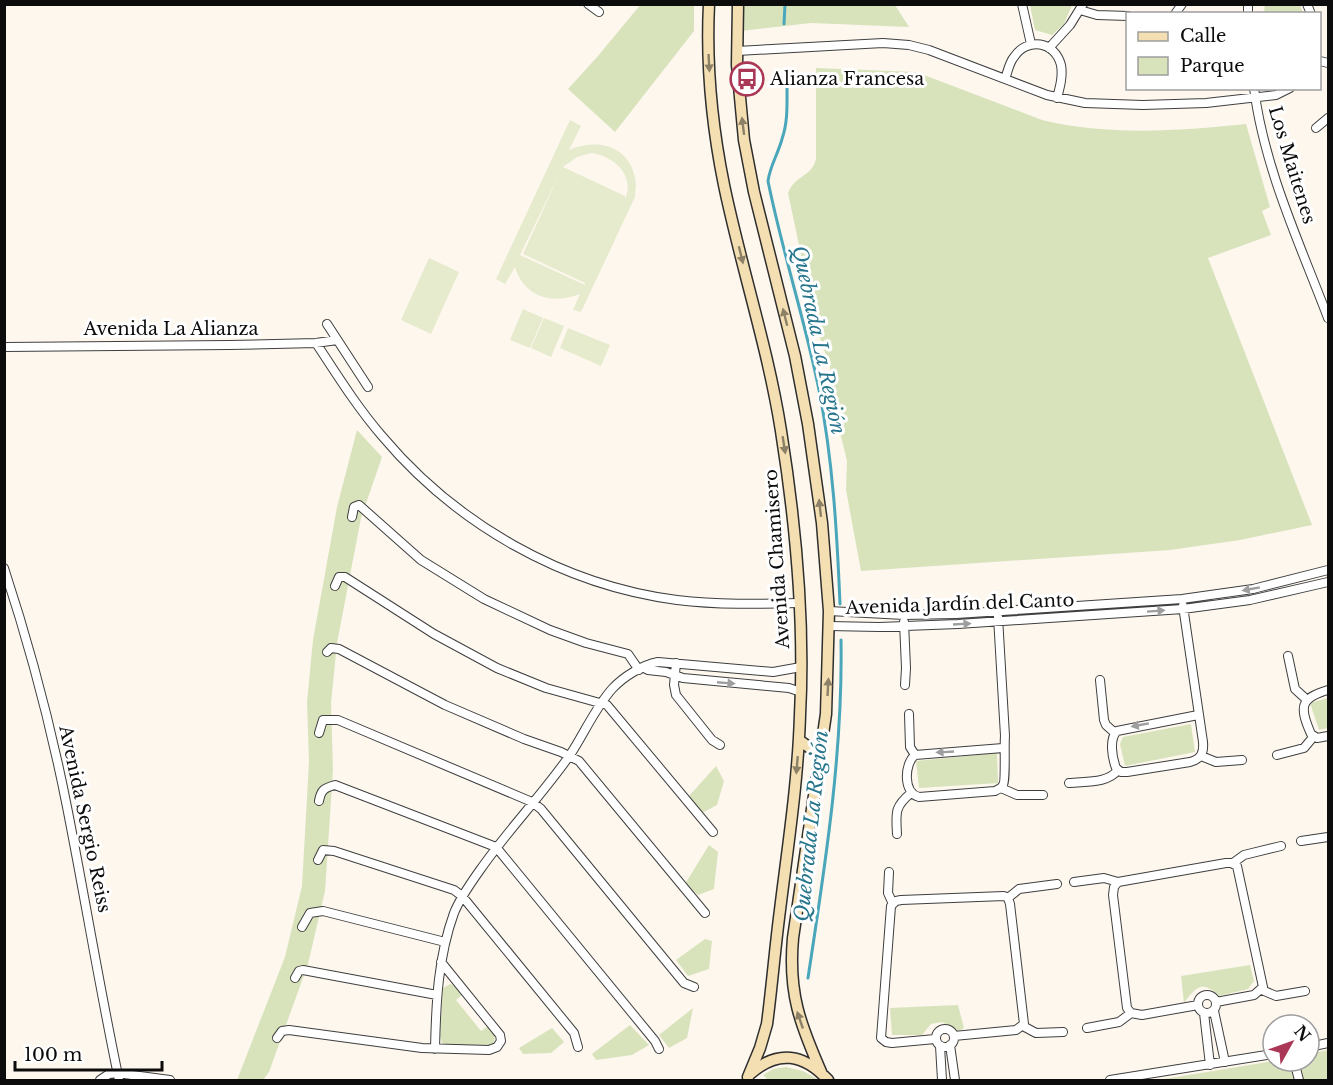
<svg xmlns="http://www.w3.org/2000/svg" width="1333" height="1085" viewBox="0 0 1333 1085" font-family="'Libre Baskerville',serif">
<rect width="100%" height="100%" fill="#fdf7ee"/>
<!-- green -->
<path fill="#d8e3bc" d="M641 4 694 5V31L615 132 568 89 598 56Z
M742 4 895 5 909 27 811 23 741 31Z
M1265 4 1300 5 1303 13H1264Z
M1030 5V4L1072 5 1064 24 1052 35 1035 30Z
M816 68 916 72 1042 120C1108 136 1178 131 1246 124L1270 207 1262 211 1271 235 1208 258 1312 525 1240 540 1170 550 861 571 846 490 847 461 839 428 830 367 818 332 813 294 803 264 788 193C796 174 811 178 816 159Z
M357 430 382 457 361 518 337 643 331 703 333 770 325 891 308 964 269 1072 263 1080H237L285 957 302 886 309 762 307 702 313 640 337 507Z
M1328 698V728L1319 730 1310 703Z
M1191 724 1195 752 1125 766 1120 744 1123 737Z
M997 753 998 783 919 788 916 761Z
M716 766 724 781 717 805 702 813 689 796Z
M709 845 718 852 714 889 698 895 685 884Z
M705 939 712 941 709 969 688 976 676 960Z
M1250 965 1254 981 1248 989 1219 996C1202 979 1195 988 1184 1003L1181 976Z
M450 984 453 985 462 995 456 1000 481 1031 488 1026 495 1035 494 1043 487 1046 446 1045 442 1043 440 1036 443 988Z
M958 1005 964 1028 959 1031 942 1022 931 1024 922 1035H892L890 1008Z
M693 1008 687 1038 669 1048 659 1035Z
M630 1025 649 1045 632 1055 596 1060 592 1054Z
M552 1028 564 1042 551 1053 523 1054 519 1048Z
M1328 1050V1080H1158L1274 1061H1309V1054Z
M786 1067 803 1071 819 1080H768L763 1075 773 1069Z"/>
<!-- pitch -->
<path fill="#e7ebcd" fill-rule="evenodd" d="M570 120 581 126 569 150C596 138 629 145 635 178 637 184 635 191 635 197L581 312 573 310 580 294C552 305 524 297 515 267L505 284 496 279ZM591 153C612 155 636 175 625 199V196L563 167 577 157ZM559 175 523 254 585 283V285L520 255Z
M429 258 459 272 431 334 401 320Z
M523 309 543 318 530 348 510 340Z
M544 318 564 326 551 357 531 348Z
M568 328 610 345 601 366 560 348Z"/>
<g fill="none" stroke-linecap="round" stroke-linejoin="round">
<!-- stream -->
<path stroke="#4aa6bb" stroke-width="3" d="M784 24 785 4
M787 86C787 104 788 122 782 139 778 154 770 166 768 181 782 251 805 320 819 390 833 461 837 533 840 604
M808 978C825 866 843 753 841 640"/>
<!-- street casing -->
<g stroke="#3f3f3f" stroke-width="10">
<path id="street" d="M588 4 599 12
M1022 4 1031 44
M1307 4 1311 14
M1080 10 1097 15 1128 16
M1175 14 1182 4
M1248 14V4
M1049 48 1070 25 1083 4
M737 51 883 43 909 45 929 50 1047 95 1085 103 1143 105 1206 103 1276 95 1290 88
M1320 61 1328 63
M1005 79C1008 71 1009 63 1014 57 1027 37 1055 41 1061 65 1063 76 1060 87 1057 98
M1254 88C1264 168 1300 244 1328 318
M1316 128 1328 118
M327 324 368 387
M316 343C337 375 357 407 382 436 456 524 562 585 677 600 718 605 758 604 799 603
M4 347 229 345 316 343 337 340
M352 517 354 507 359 505 421 560 484 599 550 630 586 643 628 654 639 670
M4 568C30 647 51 726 67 807 85 898 100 990 119 1080
M335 586 339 577H345L434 634 497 668 546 688 607 705 713 832
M1183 606 1203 742C1204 753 1201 759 1190 762L1127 772H1121L1116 768C1112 757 1109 739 1117 731L1198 715
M829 611 904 615 956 614 1182 599 1253 589 1328 570
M998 617 1005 736C1004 745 1006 781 1003 785 1001 789 998 789 995 791L919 797C903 793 904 764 915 755L1003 748
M904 622 906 668 905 685
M829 626 879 627 958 624 1183 609 1250 600 1328 582
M327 652 331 648 339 649 445 705 524 739 561 752 579 761 705 913
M1288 656 1295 689 1306 699
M676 663 674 685 676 695 712 740 720 745
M644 668 648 670 666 672 683 678 789 688 801 692
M1100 680 1104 720 1106 725 1115 733
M1328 690C1300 698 1299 707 1311 734L1317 738 1328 736
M909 714 910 747 915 755
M319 733 323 720H338L532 802 541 809 684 983 694 987
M1277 755 1304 748 1314 736
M1201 756 1216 762 1242 760
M1069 783C1085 781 1107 784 1118 770
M1001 788 1017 795H1043
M319 801C321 790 324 788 335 785L496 847 655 1041 659 1049
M897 834C896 813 894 807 911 793
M1301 841 1328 837
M318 860 323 850 334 851 454 890 462 896 574 1033 578 1047
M1233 863 1244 855 1281 846
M889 872 888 893 893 904
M1074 882 1104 878 1118 882
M1008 898 1019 889 1057 884
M302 927 310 913 323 911 445 942
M295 978 299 971 303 970 437 995
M1262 990 1276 996 1305 991
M1198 1004a9 9 0 1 1 18 0a9 9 0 1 1-18 0Z
M1198 1005 1142 1015 1131 1013 1127 1008 1113 895 1114 887 1118 882 1226 863H1231L1237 866 1263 987 1254 995 1216 1002
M1214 1011 1225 1062
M1204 1013 1210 1065
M1023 1026 1036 1033 1063 1032
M1087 1028 1119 1022 1131 1013
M936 1038a9 9 0 1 1 18 0a9 9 0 1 1-18 0Z
M277 1038 282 1031 289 1030 422 1048 489 1050 497 1047 501 1041 500 1035 441 962
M935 1039 892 1043 886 1042 881 1038 891 906 896 901 901 900 1004 896 1008 898 1010 904 1024 1024 1016 1030 954 1036
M950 1045 955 1080
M940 1046 942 1080
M1309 1047 1328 1043
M435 1049C436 1003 438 957 454 913 460 898 470 884 480 870 508 830 542 795 570 755 584 734 595 708 612 689 623 677 642 665 658 662L773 672 801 667
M1294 1061 1299 1080
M100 1080 109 1074 117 1073 170 1080
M1110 1080 1273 1054"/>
</g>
<!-- secondary casing -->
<g stroke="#2e2e2e" stroke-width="13">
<path id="secondary" d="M709 4C706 64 712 126 724 185 741 267 768 348 781 431 796 525 805 620 800 715 798 781 788 845 780 910 775 948 772 986 767 1024L760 1048 748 1077
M738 4 737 65 744 140 754 192 795 356 808 424 822 523 829 611 826 714 793 938C788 993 800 1024 822 1074
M799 740 810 748 821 745
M750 1074C778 1049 804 1054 828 1080"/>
</g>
<!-- street -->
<use href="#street" stroke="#fff" stroke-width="8"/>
<!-- secondary -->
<use href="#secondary" stroke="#f4dfb2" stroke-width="10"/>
</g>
<!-- one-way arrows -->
<defs><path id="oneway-solid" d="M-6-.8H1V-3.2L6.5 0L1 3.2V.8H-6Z" transform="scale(1.5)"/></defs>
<g fill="#8c8067">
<use href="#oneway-solid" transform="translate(709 63) rotate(87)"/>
<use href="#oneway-solid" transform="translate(743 126) rotate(-97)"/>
<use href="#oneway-solid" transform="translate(741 255) rotate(76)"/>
<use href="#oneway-solid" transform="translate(785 317) rotate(-104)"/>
<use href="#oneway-solid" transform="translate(784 445) rotate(81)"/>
<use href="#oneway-solid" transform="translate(820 508) rotate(-96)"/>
<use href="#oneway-solid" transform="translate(828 687) rotate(-87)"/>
<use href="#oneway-solid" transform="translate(797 765) rotate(95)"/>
<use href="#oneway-solid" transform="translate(800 1020) rotate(-109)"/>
</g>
<g fill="#9e9e9e">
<use href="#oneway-solid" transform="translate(1251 589) rotate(170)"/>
<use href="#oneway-solid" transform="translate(1156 611) rotate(-4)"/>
<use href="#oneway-solid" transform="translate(962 624) rotate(-3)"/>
<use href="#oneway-solid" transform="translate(726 683) rotate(5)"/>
<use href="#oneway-solid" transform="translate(1140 725) rotate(170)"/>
<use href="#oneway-solid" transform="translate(945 752) rotate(177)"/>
</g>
<!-- icons -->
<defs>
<g id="bus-ring" transform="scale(1.725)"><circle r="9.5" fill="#fff" stroke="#aa3755" stroke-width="1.5"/><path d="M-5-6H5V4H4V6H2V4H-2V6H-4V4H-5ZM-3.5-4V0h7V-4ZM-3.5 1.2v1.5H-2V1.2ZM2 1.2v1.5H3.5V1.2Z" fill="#aa3755"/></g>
</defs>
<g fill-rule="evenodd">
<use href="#bus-ring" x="747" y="79"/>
</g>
<g text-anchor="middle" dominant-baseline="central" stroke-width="6" stroke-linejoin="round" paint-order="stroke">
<!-- poi labels -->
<g font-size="18" fill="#0c0c0c" stroke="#fff" text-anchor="start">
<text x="770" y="79">Alianza Francesa</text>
</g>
<!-- street labels -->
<g font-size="18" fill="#0c0c0c" stroke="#fff">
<text transform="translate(1292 165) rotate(73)">Los Maitenes</text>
<text x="171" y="329">Avenida La Alianza</text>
<text transform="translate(777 559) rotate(-94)">Avenida Chamisero</text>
<text transform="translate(960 604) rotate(-2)">Avenida Jardín del Canto</text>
<text transform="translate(85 819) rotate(78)">Avenida Sergio Reiss</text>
</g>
<!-- water labels -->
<g font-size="20" font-style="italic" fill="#27768d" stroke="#fff">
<text transform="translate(819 340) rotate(78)">Quebrada La Región</text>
<text transform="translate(811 826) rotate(-84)">Quebrada La Región</text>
</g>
</g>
<!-- border -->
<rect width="1333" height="1085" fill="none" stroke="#0c0c0c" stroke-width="12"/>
<!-- legend -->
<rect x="1126" y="12" width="195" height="78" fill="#ffffff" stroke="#9e9e9e" stroke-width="1.5"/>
<rect x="1138" y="32" width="30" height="9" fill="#f4dfb2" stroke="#9e9e9e" stroke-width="1.5"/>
<text x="1180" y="42" font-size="18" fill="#0c0c0c">Calle</text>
<rect x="1138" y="57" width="30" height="18" fill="#d8e3bc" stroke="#9e9e9e" stroke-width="1.5"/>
<text x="1180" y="72" font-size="18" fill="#0c0c0c">Parque</text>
<!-- north arrow -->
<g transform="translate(1291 1043) rotate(50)"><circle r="28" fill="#ffffff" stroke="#9e9e9e" stroke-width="1.5"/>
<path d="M0-4.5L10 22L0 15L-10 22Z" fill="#aa3755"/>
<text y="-9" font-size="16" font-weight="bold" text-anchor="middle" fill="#0c0c0c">N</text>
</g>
<!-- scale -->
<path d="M15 1061v9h147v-9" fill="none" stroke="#0c0c0c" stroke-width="3"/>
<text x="24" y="1061" font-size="18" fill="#0c0c0c" stroke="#ffffff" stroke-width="4.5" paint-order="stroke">100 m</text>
</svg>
